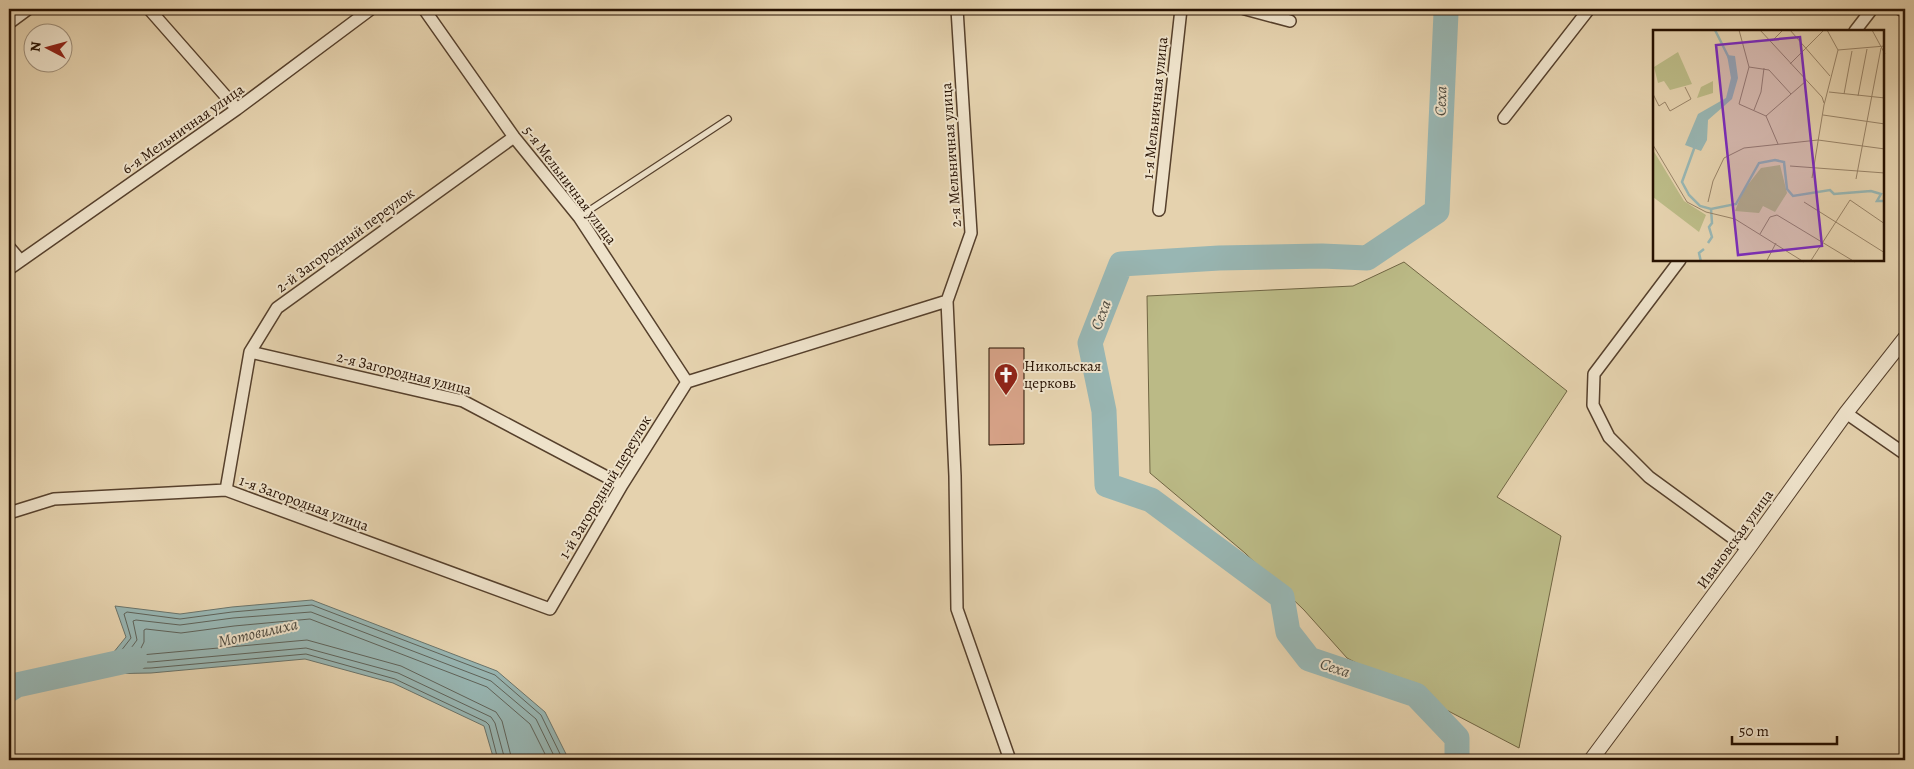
<svg xmlns="http://www.w3.org/2000/svg" width="1914" height="769" viewBox="0 0 1914 769" font-family="Alegreya,serif">
<rect width="100%" height="100%" fill="#e5d2ae"/>
<filter id="stains"><feTurbulence type="fractalNoise" baseFrequency=".004" numOctaves="4"/><feColorMatrix values="0 0 0 0 .2 0 0 0 0 .09 0 0 0 0 .02 0 0 0 .5 -.17"/></filter>
<radialGradient id="worn" r=".72"><stop offset=".6" stop-color="#630" stop-opacity="0"/><stop offset="1" stop-color="#630" stop-opacity=".3"/></radialGradient>
<!-- green -->
<path fill="#bbba86" stroke="#706543" d="M1404 262 1567 391 1497 497 1561 536 1519 748 1347 658 1304 610 1245 553 1150 473 1147 296 1353 286Z"/>
<!-- water -->
<path fill="#98b6b3" stroke="#6a746b" d="M312 600 497 671 545 712 569 760H494L484 726 393 683 305 659 151 673 96 674 126 637 115 606 180 614 232 607Z"/>
<g fill="none" stroke-linecap="round" stroke-linejoin="round">
<!-- shore -->
<path stroke="#5f635a" stroke-width="1" d="M498 760 489 725 486 722 395 679 306 654 151 668 111 669 110 665 131 638 124 614 127 612 180 619 232 612 312 605 495 675 541 715 563 760
M505 760 495 723 491 717 398 673 306 648 151 662H125L123 659 137 640 133 621 136 620 180 625 233 618 311 612 491 681 536 719 556 760
M512 760 502 721 496 712 401 666 307 640 141 655 139 652 144 642V630L146 629 181 633 234 626 310 619 487 687 530 724 548 760"/>
<!-- river -->
<path stroke="#98b6b3" stroke-width="25" d="M1444 9 1446 13 1437 211 1367 258 1322 256 1219 258 1121 264 1090 343 1104 411 1107 485 1151 500 1282 597 1288 632 1309 659 1416 695 1457 738V760
M9 690 17 685 135 659"/>
</g>
<!-- building -->
<path fill="#d5a186" stroke="#261000" d="M989 348H1024V444L989 445Z"/>
<g fill="none" stroke-linecap="round" stroke-linejoin="round">
<!-- service casing -->
<g stroke="#56402c" stroke-width="8">
<path id="service" d="M579 217 728 119"/>
</g>
<!-- minor casing -->
<g stroke="#56402c" stroke-width="14">
<path id="minor" d="M149 9 237 109
M424 9 514 137 579 217 687 382
M957 9 971 233 947 301 955 476 957 609 1010 760
M1245 9 1290 21
M1900 9 1905 12
M9 23 28 9
M1855 31 1872 9
M1504 118 1589 9
M1159 210 1181 9
M9 247 20 260
M1680 260 1594 374 1593 405 1609 437 1649 477 1748 549
M9 269 237 109 371 9
M250 352 463 401 622 485
M687 382 947 301
M1846 413 1905 454
M226 490 250 352 277 308 514 137
M9 513 54 499 226 490 550 609 622 485 687 382"/>
</g>
<!-- tertiary casing -->
<g stroke="#56402c" stroke-width="16">
<path id="tertiary" d="M1591 760 1748 549 1846 413 1905 338"/>
</g>
<!-- service -->
<use href="#service" stroke="#eee2ca" stroke-width="5.5"/>
<!-- minor -->
<use href="#minor" stroke="#eee2ca" stroke-width="11"/>
<!-- tertiary -->
<use href="#tertiary" stroke="#eee2ca" stroke-width="14"/>
</g>
<!-- icons -->
<defs>
<g id="church-pin" transform="scale(1.25)"><path d="M0 17L-7.5 6A9.5 9.5 0 1 1 7.5 6Z" fill="#8f2418" stroke="#eee2ca"/><path d="M-1.2-6h2.4v3.5h3.3v2.4h-3.3V6h-2.4V-.1h-3.3v-2.4h3.3Z" fill="#fff"/></g>
</defs>
<g fill-rule="evenodd">
<use href="#church-pin" x="1006" y="375"/>
</g>
<g text-anchor="middle" dominant-baseline="central" stroke-width="4" stroke-linejoin="round" paint-order="stroke">
<!-- street labels -->
<g font-size="15" fill="#261000" stroke="#eee2ca">
<text transform="translate(1155 108) rotate(-84)">1-я Мельничная улица</text>
<text transform="translate(183 129) rotate(-35)">6-я Мельничная улица</text>
<text transform="translate(951 155) rotate(-94)">2-я Мельничная улица</text>
<text transform="translate(570 185) rotate(53)">5-я Мельничная улица</text>
<text transform="translate(345 240) rotate(-36)">2-й Загородный переулок</text>
<text transform="translate(404 373) rotate(14)">2-я Загородная улица</text>
<text transform="translate(605 487) rotate(-59)">1-й Загородный переулок</text>
<text transform="translate(304 503) rotate(20)">1-я Загородная улица</text>
<text transform="translate(1735 539) rotate(-54)">Ивановская улица</text>
</g>
<!-- poi labels -->
<g font-size="15" fill="#261000" stroke="#eee2ca" text-anchor="start">
<text x="1024" y="366">Никольская<tspan x="1024" dy="17">церковь</tspan></text>
</g>
<!-- water labels -->
<g font-size="16" font-style="italic" fill="#4e4a3f" stroke="#eee2ca">
<text transform="translate(1441 101) rotate(-88)">Сеха</text>
<text transform="translate(1101 315) rotate(-69)">Сеха</text>
<text transform="translate(258 633) rotate(-13)">Мотовилиха</text>
<text transform="translate(1335 668) rotate(18)">Сеха</text>
</g>
</g>
<!-- overview -->
<g transform="translate(1653 30)">
<rect width="231" height="231" fill="#e5d2ae"/>
<path d="M25 22 39 54 17 60 11 51 5 53 1 37ZM60 51V63L44 68 48 57ZM0 120 31 171 53 185 46 202 0 167ZM127 135 134 163 122 182 110 176 106 183 82 181 90 161 108 138Z" fill="#bbba86"/>
<path d="M74 25 82 26 85 48 79 69 55 90 54 110 48 121 32 115 45 84 73 68 78 48Z" fill="#98b6b3"/>
<path fill="none" stroke="#98b6b3" stroke-width="2.5" d="M62 0 76 28M42 116 29 152 36 165 47 176 58 179 83 174 106 133 122 130 131 132 134 159 140 166 177 160 181 164 218 161 228 164 224 171H232M55 213 59 207 56 197 59 193 58 179M48 232 46 223 51 219"/>
<path fill="none" stroke="#998468" stroke-width="1" d="M86 0 96 37 86 74 113 86M107 0 169 67 171 73M137 0 177 46M174 0 185 20 232 16M219 0 232 24M119 11 130 0M137 34 171 0M96 37 116 40 138 64M176 62 232 68M0 64 6 76 12 72 17 81 38 69 32 57M191 64 199 21M205 66 214 19M101 80 108 62 111 38M170 85 232 94M113 86 153 51M113 86 125 114M0 115 34 172 53 182 82 189 151 232M137 136 232 143M159 148 171 75 185 20M203 149 228 18M55 172 60 151 71 128 91 118 165 110 232 119M151 172 232 223M107 204 117 187 124 185 202 232M113 232 123 213M157 232 197 170 232 194"/>
<path fill="#7b2cbf" fill-opacity="0.15" stroke="#7b2cbf" stroke-width="2.5" d="M147 7 169 216 85 225 63 15Z"/>
<rect width="231" height="231" fill="none" stroke="#261000" stroke-width="2.5"/>
</g>
<!-- margin -->
<rect width="1914" height="769" fill="none" stroke="#e5d2ae" stroke-width="30"/>
<rect x="10" y="10" width="1894" height="749" fill="none" stroke="#261000" stroke-width="2.5"/>
<rect x="15" y="15" width="1884" height="739" fill="none" stroke="#261000"/>
<!-- north arrow -->
<g transform="translate(48 48) rotate(276)"><circle r="24" fill="#eee2ca" stroke="#9e8e79"/>
<path d="M0-4L9 19L0 12L-9 19Z" fill="#8f2418"/>
<text y="-8" font-size="14" font-weight="bold" text-anchor="middle" fill="#261000">N</text>
</g>
<!-- scale -->
<path d="M1732 736v8h105v-8" fill="none" stroke="#261000" stroke-width="2.5"/>
<text x="1739" y="736" font-size="15" fill="#261000" stroke="#eee2ca" stroke-width="4" paint-order="stroke">50 m</text>
<rect width="100%" height="100%" filter="url(#stains)"/>
<rect width="100%" height="100%" fill="url(#worn)"/>
</svg>
